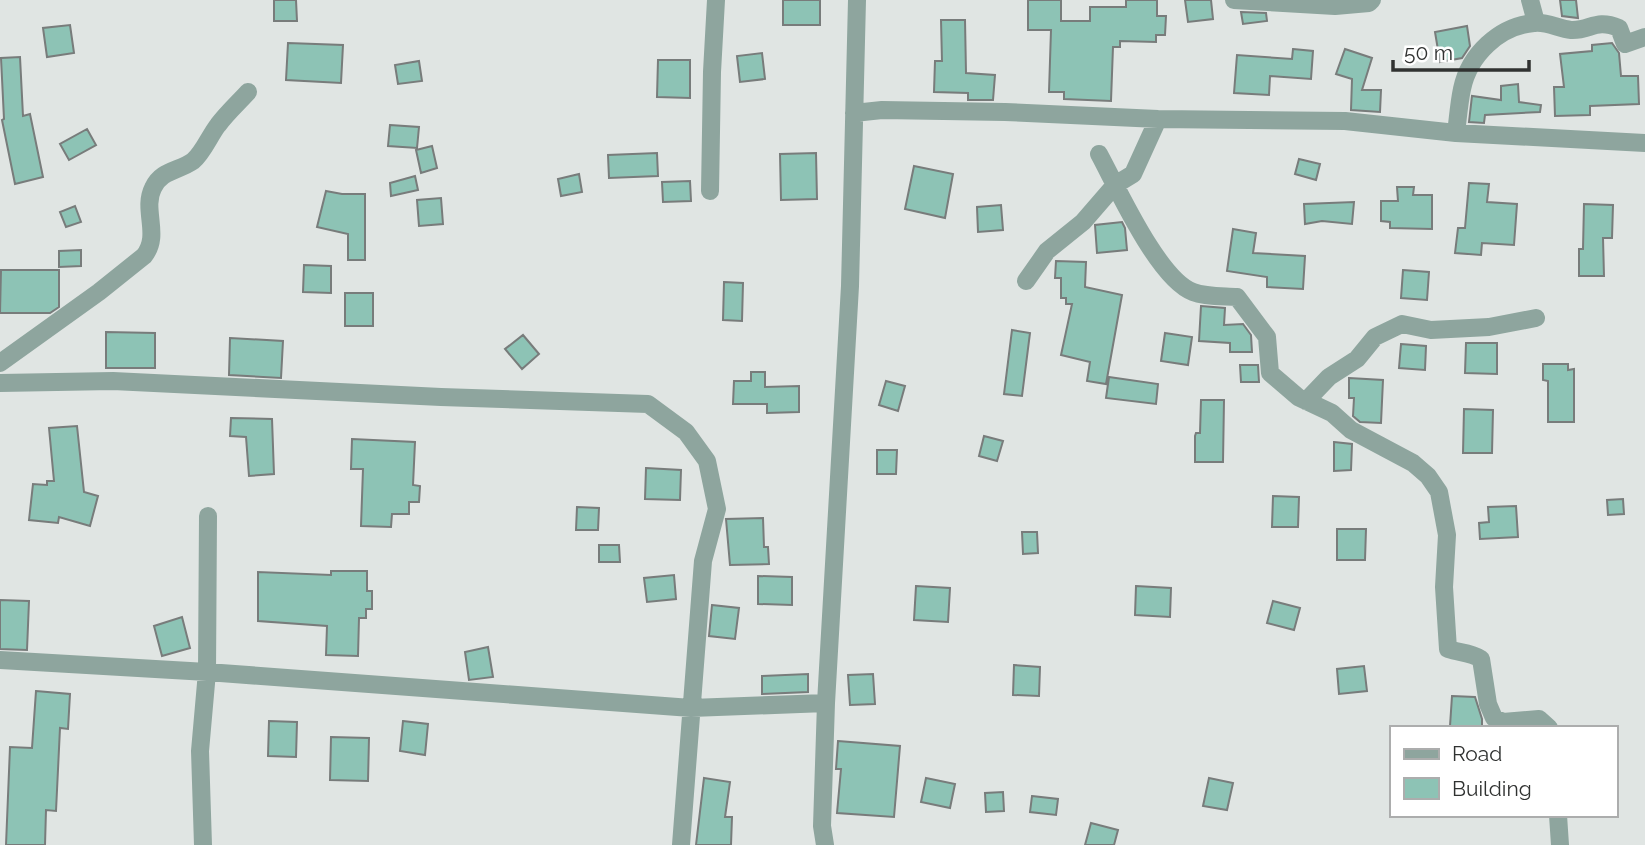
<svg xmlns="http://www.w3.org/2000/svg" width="1645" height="845" viewBox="0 0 1645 845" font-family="Raleway,sans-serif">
<rect width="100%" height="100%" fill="#e0e5e3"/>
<!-- building -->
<path fill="#8dc3b5" stroke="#787c7b" stroke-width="2" d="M274 0H296L297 21H274Z
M783 0H820V25H783Z
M1028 0H1061V21H1090V7H1126V0H1157V16H1166L1165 35H1156V42L1120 41V47H1113L1111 101 1064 99V92H1049L1051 30H1028Z
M1185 0H1211L1213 19 1188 22Z
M1560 0H1576L1578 18 1562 16Z
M1241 12 1266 13 1267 21 1243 24Z
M941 20H965L966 73 995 75 993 100H968V93L934 92 935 61H942Z
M70 25 74 53 47 57 43 28Z
M1467 26 1470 46 1462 58 1440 62 1435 32Z
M288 43 343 45 341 83 286 80Z
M1612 43 1619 53 1621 76H1638L1639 104 1590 106V115L1555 116 1554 87H1564L1560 54 1592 51V45Z
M1293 49 1313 51 1311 79 1270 76 1269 95 1234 93 1237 55 1292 59Z
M1345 49 1372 58 1362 90H1381L1380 112 1351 110 1352 79 1336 74Z
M762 53 765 79 740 82 737 56Z
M20 57 23 116 30 114 43 177 15 184 2 120 4 119 1 58Z
M658 60H690V98L657 97Z
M419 61 422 81 398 84 395 65Z
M1518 84 1519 102 1541 105 1540 112 1485 115 1484 123 1469 122 1472 96 1501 100V86Z
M390 125 419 127 417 148 388 146Z
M87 129 96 145 69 160 60 144Z
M432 146 437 168 421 173 416 150Z
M657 153 658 176 609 178 608 155Z
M816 153 817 199 781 200 780 154Z
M1299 159 1320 164 1316 180 1295 174Z
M914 166 953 174 945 218 905 209Z
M579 174 582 192 561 196 558 179Z
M415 176 418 190 391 196 390 183Z
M690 181 691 201 663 202 662 182Z
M1469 183 1489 184 1487 202 1517 204 1514 245 1482 243 1481 255 1455 253 1458 228H1465Z
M1397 187H1414L1413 195H1432V229L1390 228V222L1381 221V201H1398Z
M326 191 342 194H365V260H348V234L317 227Z
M441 198 443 224 419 226 417 200Z
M1354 202 1352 224 1322 221 1305 224 1304 204Z
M1584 204 1613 205 1612 238H1603L1604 276H1579V249H1583Z
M1001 205 1003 230 978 232 977 207Z
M75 206 81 222 66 227 60 212Z
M1122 222 1125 228 1127 250 1097 253 1095 225Z
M1233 229 1256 233 1253 253 1305 256 1303 289 1267 287V277L1227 271Z
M81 250V266L59 267V251Z
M1056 261 1086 262 1085 287 1122 295 1106 384 1087 381 1090 362 1061 355 1072 304H1066V298H1061V278H1055Z
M304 265 331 266V293L303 292Z
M1 270H59V307L50 313H0Z
M1403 270 1429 272 1427 300 1401 298Z
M724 282 743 283 742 321 723 320Z
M345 293H373V326H345Z
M1201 306 1225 308 1224 325 1243 324 1251 335 1252 352H1230V343L1199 341Z
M1012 330 1030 333 1022 396 1004 394Z
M106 332 155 333V368H106Z
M1165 333 1192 337 1188 365 1161 361Z
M523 335 539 354 522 369 505 349Z
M230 338 283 341 281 378 229 375Z
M1466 343H1497V374L1465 373Z
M1401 344 1426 346 1425 370 1399 368Z
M1543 364H1568V370L1574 369V422H1548V381L1543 380Z
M1240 365H1258L1259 382H1241Z
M751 372H765V387L799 386V412L767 413V404H733L734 381H751Z
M1109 377 1158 384 1156 404 1106 398Z
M1349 378 1383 380 1381 423 1360 422 1353 416 1354 398H1349Z
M886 381 905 386 898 411 879 405Z
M1201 400H1224L1223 462H1195V436L1196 433H1200Z
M1464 409 1493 410 1492 453H1463Z
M231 418 272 419 274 474 249 476 246 437 230 436Z
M77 426 84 492 98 496 90 526 59 517 58 523 29 520 33 484 47 485V481H54L49 428Z
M984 436 1003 441 997 461 979 456Z
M352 439 415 442 413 485 420 486 419 502H409V514H392L391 527 361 526 363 469H351Z
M1334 442 1352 444 1351 470 1334 471Z
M877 450H897L896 474H877Z
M646 468 681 470 680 500 645 499Z
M1273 496 1299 497 1298 527H1272Z
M1623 499 1624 514 1608 515 1607 500Z
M1516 506 1518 537 1480 539 1479 523 1489 522 1488 507Z
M577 507 599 508 598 530H576Z
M763 518 764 547H768L769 564 730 565 726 519Z
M1337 529H1366L1365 560H1337Z
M1022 532H1037L1038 553 1023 554Z
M599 545H619L620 562H599Z
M331 571H367V591H372V609H366V618H359L358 656 326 655 327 626 258 621V572L331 575Z
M674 575 676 599 647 602 644 578Z
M758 576 792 577V605L758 604Z
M916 586 950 588 948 622 914 620Z
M1136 586 1171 588 1170 617 1135 615Z
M0 600 29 601 27 650 0 649Z
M1273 601 1300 608 1294 630 1267 623Z
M712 605 739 608 735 639 709 636Z
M182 617 190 648 162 656 154 626Z
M488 647 493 677 469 680 465 652Z
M1014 665 1040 667 1039 696 1013 695Z
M1364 666 1367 691 1339 694 1337 669Z
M808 674V692L762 694V676Z
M873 674 875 704 850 705 848 675Z
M36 691 70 694 68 729 60 728 56 811 46 810 45 845H6L10 747 32 748Z
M1452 696 1475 697 1482 719V728L1450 726Z
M269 721 297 722 296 757 268 756Z
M403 721 428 724 425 755 400 751Z
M331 737 369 738 368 781 330 780Z
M838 741 900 746 894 817 837 813 841 769H836Z
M704 778 730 782 725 817H732L731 845H696Z
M926 778 955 784 950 808 921 802Z
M1209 778 1233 783 1227 810 1203 806Z
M1003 792 1004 811 986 812 985 793Z
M1032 796 1058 799 1056 815 1030 812Z
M1091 823 1118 830 1114 845H1085Z"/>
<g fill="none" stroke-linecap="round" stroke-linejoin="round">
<!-- minor -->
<path stroke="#8ea59e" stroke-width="18" d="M1234 0 1335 6 1369 3 1372 0
M1530 0 1536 22
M854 113 882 110 1005 112 1158 119 1345 121 1456 133 1645 143
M1456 133C1458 118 1459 103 1462 89 1469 55 1499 26 1534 23 1546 21 1559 29 1571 30 1591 31 1595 18 1619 28L1625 44 1645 37
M1099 154C1117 187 1158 279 1193 292 1206 297 1223 296 1237 297L1267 337 1270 373 1298 397 1332 413 1351 430 1413 463 1428 476 1439 492 1447 535 1444 587 1448 649C1460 653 1470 652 1481 659L1488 704 1494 718 1503 722 1539 719 1549 728
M710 191 712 72 716 0
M1026 281 1047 251 1083 222 1115 185 1133 174 1158 119
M0 363 99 292 144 256C161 235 142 210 153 188 161 170 179 171 193 161 203 153 210 135 218 125 227 113 238 103 248 92
M0 383 113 381 441 397 648 404 686 432 707 461 717 509 703 561 681 845
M1306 401 1329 377 1357 359 1375 337 1402 324 1431 330 1489 327 1536 318
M0 660 207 672 691 708 826 703 822 826 825 845
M826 703 850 286 857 0
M1558 815 1560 845
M203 845 200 751 207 672 208 516"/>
</g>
<!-- legend -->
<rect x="1390" y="726" width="228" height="91" fill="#ffffff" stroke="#acadad" stroke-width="2"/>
<rect x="1404" y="749" width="35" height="10" fill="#8ea59e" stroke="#acadad" stroke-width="2"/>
<text x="1452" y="761" font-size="21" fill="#303231">Road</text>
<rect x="1404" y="778" width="35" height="21" fill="#8dc3b5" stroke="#acadad" stroke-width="2"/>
<text x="1452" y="796" font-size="21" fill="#303231">Building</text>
<!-- scale -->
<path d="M1393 60v10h136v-10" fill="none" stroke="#303231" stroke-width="3.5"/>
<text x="1404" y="60" font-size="21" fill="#303231" stroke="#ffffff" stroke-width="5" paint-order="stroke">50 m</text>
</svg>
